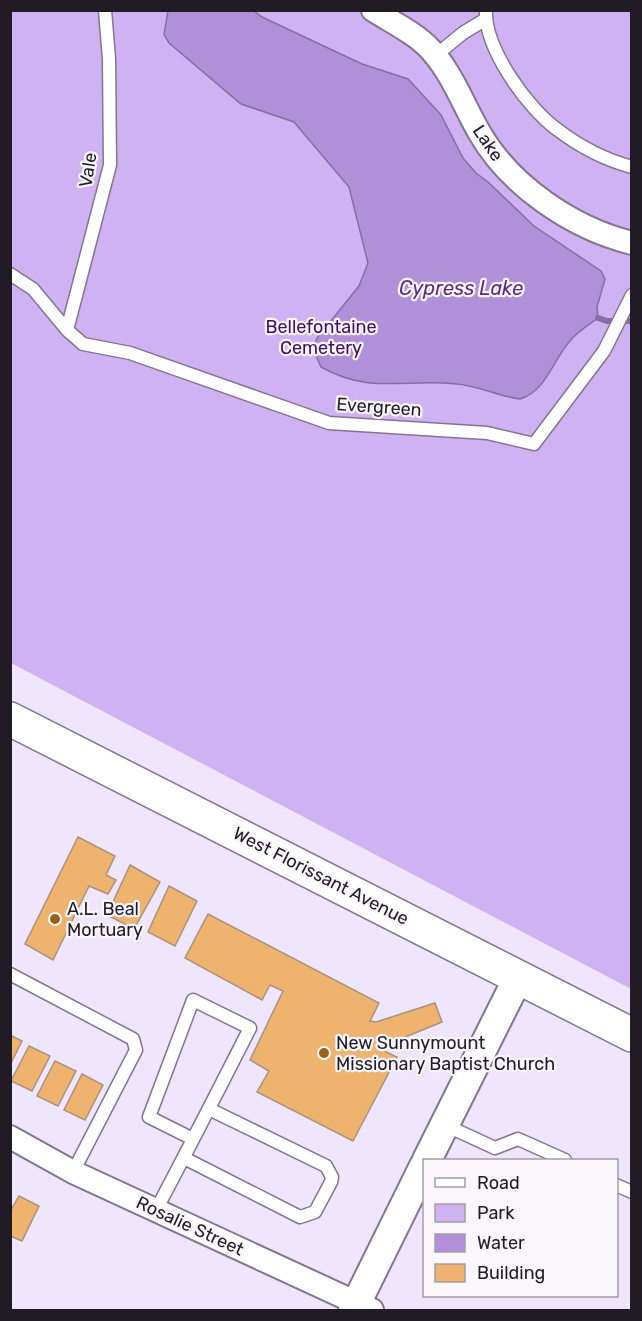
<svg xmlns="http://www.w3.org/2000/svg" width="642" height="1321" viewBox="0 0 642 1321" font-family="Rubik,sans-serif">
<rect width="100%" height="100%" fill="#efe5fc"/>
<!-- green -->
<path fill="#cfb2f1" d="M10 11H631V989L11 663Z"/>
<!-- water -->
<path fill="#b290d9" stroke="#866da3" stroke-width="1.5" d="M168 11H254L262 17 362 64 408 79 441 115 463 158 476 173 488 182 534 226 601 271 605 279 597 307 598 318C587 326 577 332 569 342 553 361 545 392 520 399 498 396 479 386 457 384 405 378 371 395 321 367L313 349 317 338 359 286 368 263 349 187 294 122 241 104 169 43 164 34Z"/>
<g fill="none" stroke-linecap="round" stroke-linejoin="round">
<!-- stream -->
<path stroke="#866da3" stroke-width="6" d="M598 318 607 321H632"/>
</g>
<!-- building -->
<path fill="#efb370" stroke="#a8927c" stroke-width="1.5" d="M78 837 115 856 106 875 116 880 108 894 89 886 53 960 25 944Z
M130 865 160 882 134 929 107 915Z
M169 886 197 901 175 946 148 932Z
M208 914 379 1003 370 1021 376 1022 435 1003 442 1022 378 1048 397 1057 353 1141 257 1092 269 1071 250 1060 283 991 270 985 262 1000 185 958Z
M10 1035 22 1041 10 1065Z
M29 1046 50 1056 32 1091 11 1081Z
M55 1061 76 1071 58 1106 37 1096Z
M82 1074 103 1085 85 1120 64 1110Z
M19 1196 39 1206 22 1241 10 1236V1212Z"/>
<g fill="none" stroke-linecap="round" stroke-linejoin="round">
<!-- service casing -->
<g stroke="#827690" stroke-width="15">
<path id="service" d="M486 10C484 48 528 109 558 130 579 146 606 160 632 167
M435 56 463 33 486 19
M10 274 33 289 67 330 83 344 130 353 329 423 487 433 534 444 604 351 632 295
M67 330 110 165 109 59 105 10
M10 974 133 1039 136 1050 73 1172
M445 1125 495 1148 518 1139 565 1160
M184 1158 300 1217 315 1212 331 1182 332 1177 326 1166 209 1109
M616 1185 632 1192
M156 1210C188 1150 219 1089 250 1028L193 1000 149 1117 193 1139"/>
</g>
<!-- minor casing -->
<g stroke="#827690" stroke-width="26">
<path id="minor" d="M373 10C392 22 415 33 430 49 452 73 463 104 479 132 510 186 572 228 632 243
M10 1137 73 1172 372 1310"/>
</g>
<!-- tertiary casing -->
<g stroke="#827690" stroke-width="32">
<path id="tertiary" d="M427 1160 519 976
M353 1310 424 1166"/>
</g>
<!-- secondary casing -->
<g stroke="#827690" stroke-width="36">
<path id="secondary" d="M10 719 632 1035"/>
</g>
<!-- service -->
<use href="#service" stroke="#fff" stroke-width="12"/>
<!-- minor -->
<use href="#minor" stroke="#fff" stroke-width="22"/>
<!-- tertiary -->
<use href="#tertiary" stroke="#fff" stroke-width="28"/>
<!-- secondary -->
<use href="#secondary" stroke="#fff" stroke-width="33"/>
</g>
<!-- markers -->
<g fill="#98621a" stroke="#f9f6fc" stroke-width="2">
<circle cx="55" cy="919" r="6"/>
<circle cx="324" cy="1053" r="6"/>
</g>
<g text-anchor="middle" dominant-baseline="central" stroke-width="4.5" stroke-linejoin="round" paint-order="stroke">
<!-- street labels -->
<g font-size="18" fill="#201b25" stroke="#f9f6fc">
<text transform="translate(488 143) rotate(56)">Lake</text>
<text transform="translate(88 170) rotate(-81)">Vale</text>
<text transform="translate(379 407) rotate(4)">Evergreen</text>
<text transform="translate(321 876) rotate(27)">West Florissant Avenue</text>
<text transform="translate(190 1226) rotate(25)">Rosalie Street</text>
</g>
<!-- park labels -->
<g font-size="18" fill="#400d65" stroke="#f9f6fc">
<text x="321" y="327">Bellefontaine<tspan x="321" dy="21">Cemetery</tspan></text>
</g>
<!-- poi labels -->
<g font-size="18" fill="#201b25" stroke="#f9f6fc" text-anchor="start">
<text x="67" y="909">A.L. Beal<tspan x="67" dy="21">Mortuary</tspan></text>
<text x="336" y="1043">New Sunnymount<tspan x="336" dy="21">Missionary Baptist Church</tspan></text>
</g>
<!-- water labels -->
<g font-size="20" font-style="italic" fill="#592c82" stroke="#f9f6fc">
<text x="461" y="288">Cypress Lake</text>
</g>
</g>
<!-- border -->
<rect width="642" height="1321" fill="none" stroke="#201b25" stroke-width="24"/>
<!-- legend -->
<rect x="423" y="1159" width="195" height="138" fill="#f9f6fc" stroke="#a29ea6" stroke-width="1.5"/>
<rect x="435" y="1178" width="30" height="9" fill="#ffffff" stroke="#a29ea6" stroke-width="1.5"/>
<text x="477" y="1189" font-size="18" fill="#201b25">Road</text>
<rect x="435" y="1204" width="30" height="18" fill="#cfb2f1" stroke="#a29ea6" stroke-width="1.5"/>
<text x="477" y="1219" font-size="18" fill="#201b25">Park</text>
<rect x="435" y="1234" width="30" height="18" fill="#b290d9" stroke="#a29ea6" stroke-width="1.5"/>
<text x="477" y="1249" font-size="18" fill="#201b25">Water</text>
<rect x="435" y="1264" width="30" height="18" fill="#efb370" stroke="#a29ea6" stroke-width="1.5"/>
<text x="477" y="1279" font-size="18" fill="#201b25">Building</text>
</svg>
